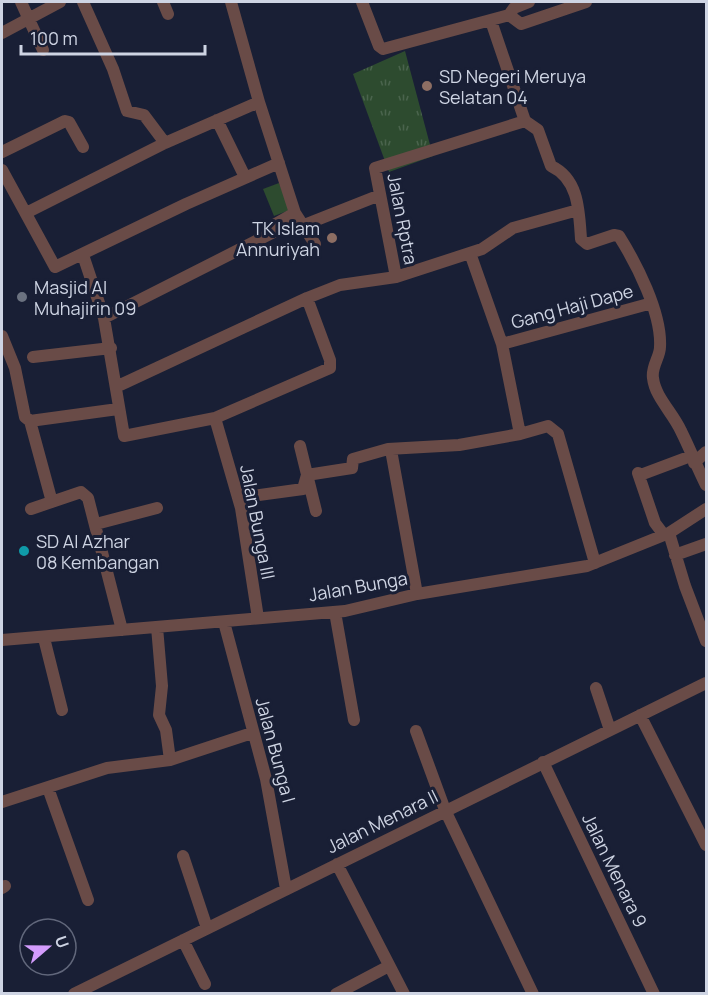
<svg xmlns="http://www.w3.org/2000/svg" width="708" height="995" viewBox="0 0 708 995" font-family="Manrope,sans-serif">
<defs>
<pattern id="park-tufts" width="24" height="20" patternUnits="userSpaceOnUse" patternTransform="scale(1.5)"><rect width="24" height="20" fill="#2d4b2f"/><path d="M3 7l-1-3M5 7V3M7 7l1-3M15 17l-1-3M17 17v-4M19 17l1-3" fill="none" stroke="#4a644d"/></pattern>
</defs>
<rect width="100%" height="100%" fill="#191f35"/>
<!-- grass -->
<path fill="#2d4b2f" d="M279 183 290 210 274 216 263 189Z"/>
<!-- park -->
<path fill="url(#park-tufts)" d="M405 51 433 156 389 172 353 74Z"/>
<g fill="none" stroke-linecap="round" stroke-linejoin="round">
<!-- street -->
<path stroke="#694b47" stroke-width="12" d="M21 2 43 50
M83 2 113 69 127 111 144 115 165 143
M163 2 168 14
M231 2 259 102 295 213 315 244
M362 2 379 46 383 49 509 15
M509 15 521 24 586 2
M509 15 514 8 529 2
M491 21 525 121 538 130 551 166C579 179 579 211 581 239L587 244 614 235 619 236C636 263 662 313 660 347 660 357 651 367 653 378 655 397 673 413 681 431 690 449 697 467 706 485
M2 33 60 2
M217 120 245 177
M2 152 65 121 69 122 83 147
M2 170 55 267 186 204 279 163
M26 213 165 143 259 102
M304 225 380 195
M470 253 502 344 520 434 548 426 558 434 595 563
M83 255 104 318 124 436 215 418 330 368V360L307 298
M396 277 375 168 525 121
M104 318 272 233V226L295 213
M2 336 15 368 25 417 30 421 52 502
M502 344 652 303
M33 357 111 348
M118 386 307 298 340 285 396 277 482 249 513 228 578 210
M215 418 241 508 258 618
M30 421 118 409
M300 446 316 511
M391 450 417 594
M694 463 706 452
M638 473 655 523 664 535
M643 474 691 456
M238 498 303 489 307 475 352 468 353 459 388 449 459 445 520 434
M31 509 81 492 88 498 122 630
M96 524 157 508
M669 533 685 586 706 641
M675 555 706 544
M335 612 354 720
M224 622 266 779 286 889
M157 627 162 686 159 715 166 730 170 760
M44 638 62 710
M2 640 345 611 417 594 587 566 669 533 706 509
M596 688 610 730
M640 715 706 845
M416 731 445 810 533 994
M543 762 654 994
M48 788 88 900
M2 802 107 768 170 760 252 733
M183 856 207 928
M337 864 404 994
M2 888 5 886
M183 940 205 984
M74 994 706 683
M336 994 389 966"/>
</g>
<!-- markers -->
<g fill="#8d6e63" stroke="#191f35" stroke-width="2">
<circle cx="427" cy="86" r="6"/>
<circle cx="332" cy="238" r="6"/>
</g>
<circle fill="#6b7280" stroke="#191f35" stroke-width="2" cx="22" cy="297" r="6"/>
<circle fill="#0f9aa8" stroke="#191f35" stroke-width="2" cx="24" cy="551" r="6"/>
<g text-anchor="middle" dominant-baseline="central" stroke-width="6" stroke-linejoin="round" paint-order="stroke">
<!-- poi labels -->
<g font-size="18" fill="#ced4e3" stroke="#191f35" text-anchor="start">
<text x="439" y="76">SD Negeri Meruya<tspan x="439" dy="21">Selatan 04</tspan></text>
<text x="320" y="228" text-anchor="end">TK Islam<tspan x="320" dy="21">Annuriyah</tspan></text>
<text x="34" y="287">Masjid Al<tspan x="34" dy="21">Muhajirin 09</tspan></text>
<text x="36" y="541">SD Al Azhar<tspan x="36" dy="21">08 Kembangan</tspan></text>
</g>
<!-- street labels -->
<g font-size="18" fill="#ced4e3" stroke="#191f35">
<text transform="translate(403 219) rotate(79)">Jalan Rptra</text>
<text transform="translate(572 306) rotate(-15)">Gang Haji Dape</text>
<text transform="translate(258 522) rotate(79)">Jalan Bunga III</text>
<text transform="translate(358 586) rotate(-10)">Jalan Bunga</text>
<text transform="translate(276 750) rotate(75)">Jalan Bunga I</text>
<text transform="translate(382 821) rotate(-26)">Jalan Menara II</text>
<text transform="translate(615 870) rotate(64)">Jalan Menara 9</text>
</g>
</g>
<!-- border -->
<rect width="708" height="995" fill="none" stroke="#ced4e3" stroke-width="6"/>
<!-- north arrow -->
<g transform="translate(48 947) rotate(70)"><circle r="28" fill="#191f35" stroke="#61677b" stroke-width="1.5"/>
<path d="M0-4.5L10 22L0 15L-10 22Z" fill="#d39cfc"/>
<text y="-9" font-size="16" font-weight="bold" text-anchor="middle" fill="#ced4e3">U</text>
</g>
<!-- scale -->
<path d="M21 45v9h184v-9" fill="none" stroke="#ced4e3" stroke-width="3"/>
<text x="30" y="45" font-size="18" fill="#ced4e3" stroke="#191f35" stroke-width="4.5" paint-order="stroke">100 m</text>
</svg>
